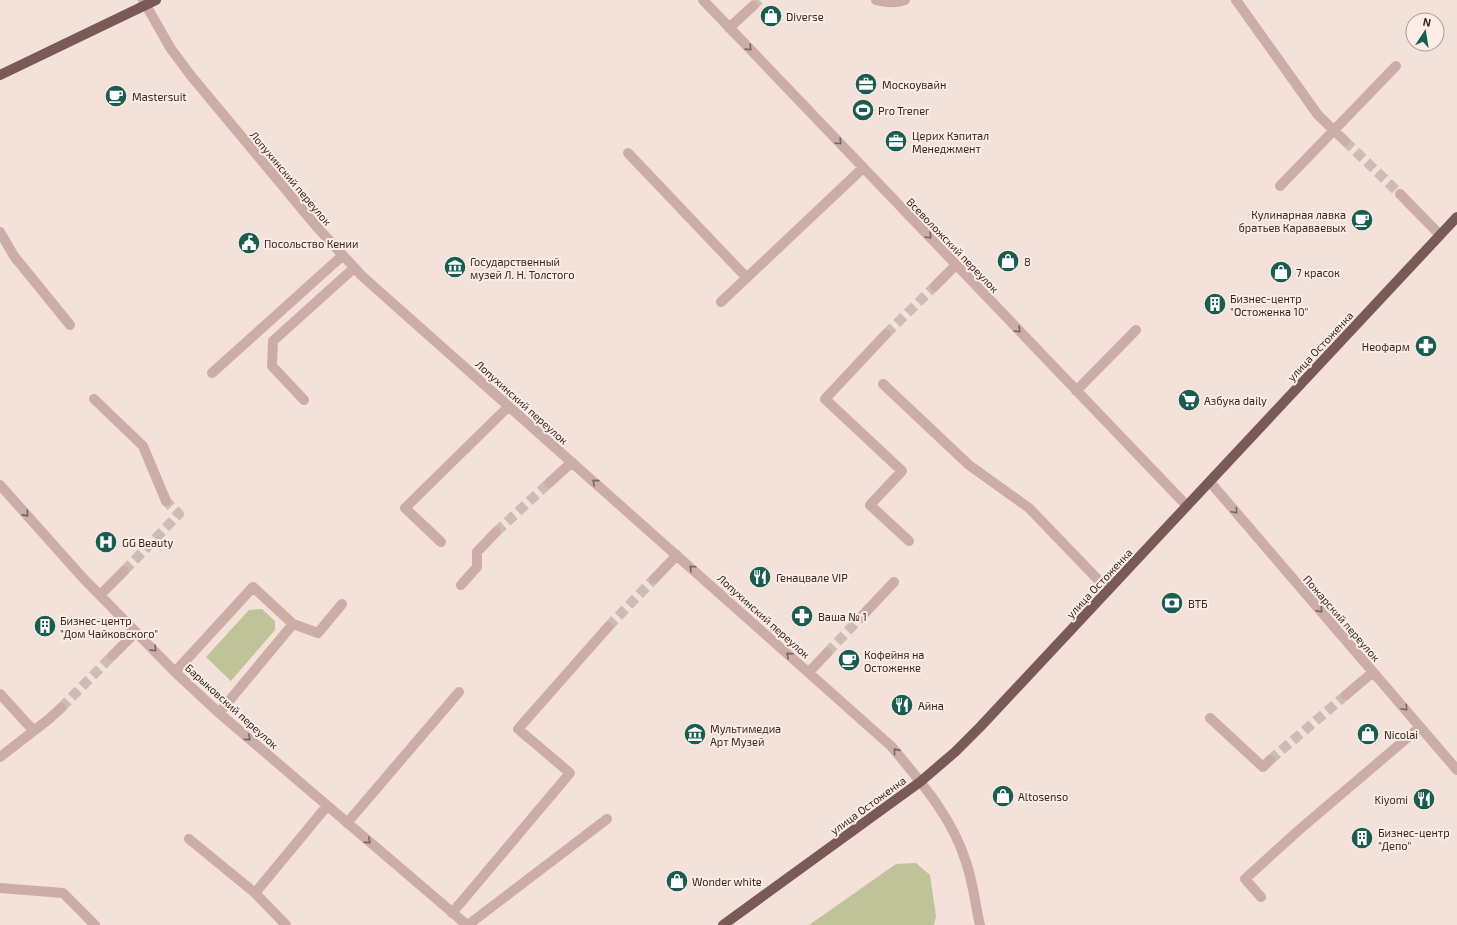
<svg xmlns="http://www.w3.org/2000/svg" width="1457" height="925" viewBox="0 0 1457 925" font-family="'Exo 2',sans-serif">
<rect width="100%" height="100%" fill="#f3e1da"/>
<!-- green -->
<path fill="#bfc399" d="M262 609 275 621V630L231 681 206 657 249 610Z
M916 863 930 875 936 916 934 925H809L896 864Z"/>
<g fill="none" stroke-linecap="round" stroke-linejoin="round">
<!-- minor-tunnel -->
<path stroke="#cdbcb6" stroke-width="10" stroke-dasharray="10 5" stroke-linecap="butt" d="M753 6 759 0
M1345 141 1400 194
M886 334 935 286
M496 532 549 483
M124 571 179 514 166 501
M608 627 654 579
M827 653 861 617
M61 708 112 656
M1270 760 1346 695"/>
<!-- minor -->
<path stroke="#ccada5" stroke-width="10" d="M143 0 171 49 192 77 316 226 362 276 891 746C921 782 952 817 966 862 973 882 975 904 980 925
M703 0 1187 506
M876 0C885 2 896 4 905 0
M1236 0 1318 115 1345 141
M729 28 753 6
M628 153 747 278
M1280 186 1396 66
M1400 194 1440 235
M0 232 14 256 70 325
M935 286 956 265
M721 302 863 168
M886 334 825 399 902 471 870 505 909 541
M212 373 342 256
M883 384 969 465 1029 508 1108 590
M1076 391 1136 330
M94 399 143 446 166 501
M304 400 272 366 273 341 354 268
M1210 482 1457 770
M549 483 572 462
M0 485 83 578 175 672 219 713 467 925
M441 542 405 508 509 406
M654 579 677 555
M461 585 477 567V552L496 532
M100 595 124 571
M861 617 894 582
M112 656 136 632
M175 672 253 587 293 624
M809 672 827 653
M0 694 33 730
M1346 695 1373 672
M219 713 293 624 318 633 342 604
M1210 718 1263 767 1270 760
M0 757 49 719 61 708
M347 823 459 692
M189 839 255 893
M0 888 63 893 95 925
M1261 897 1245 879 1299 830 1420 727
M452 913 570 773 518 729 608 627
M286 925 255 893 327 806
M468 925 607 819"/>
<!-- major -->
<path stroke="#7a5a57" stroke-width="10" d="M0 75 156 0
M723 925 920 782 955 752 981 726 1457 217"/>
</g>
<!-- one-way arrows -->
<defs><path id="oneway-chevron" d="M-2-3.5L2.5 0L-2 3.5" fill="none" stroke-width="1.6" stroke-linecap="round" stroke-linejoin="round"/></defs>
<g stroke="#7a6460">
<use href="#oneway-chevron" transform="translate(749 48) rotate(46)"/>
<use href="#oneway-chevron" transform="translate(839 142) rotate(46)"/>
<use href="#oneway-chevron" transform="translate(929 236) rotate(46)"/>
<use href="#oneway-chevron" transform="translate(1018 330) rotate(46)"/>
<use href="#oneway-chevron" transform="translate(595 482) rotate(-139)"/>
<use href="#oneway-chevron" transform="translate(1235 511) rotate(49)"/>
<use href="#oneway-chevron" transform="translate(26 514) rotate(48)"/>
<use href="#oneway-chevron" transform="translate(692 568) rotate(-138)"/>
<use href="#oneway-chevron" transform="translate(1320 610) rotate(49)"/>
<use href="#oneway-chevron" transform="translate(154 649) rotate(45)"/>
<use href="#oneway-chevron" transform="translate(789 655) rotate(-138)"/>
<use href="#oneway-chevron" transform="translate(1405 708) rotate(49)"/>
<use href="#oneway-chevron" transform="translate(248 738) rotate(41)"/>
<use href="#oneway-chevron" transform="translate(896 751) rotate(-129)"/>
<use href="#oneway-chevron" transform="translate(368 841) rotate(41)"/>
</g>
<!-- icons -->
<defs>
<g id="shop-disc" transform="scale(1.15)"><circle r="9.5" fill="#195c50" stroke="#fbece6"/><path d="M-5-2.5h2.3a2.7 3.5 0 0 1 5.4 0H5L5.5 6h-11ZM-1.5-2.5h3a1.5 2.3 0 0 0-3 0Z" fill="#fff"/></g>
<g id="office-disc" transform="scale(1.15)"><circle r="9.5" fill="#195c50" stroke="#fbece6"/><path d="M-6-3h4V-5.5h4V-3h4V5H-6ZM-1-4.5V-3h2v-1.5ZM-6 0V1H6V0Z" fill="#fff"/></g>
<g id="cafe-disc" transform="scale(1.15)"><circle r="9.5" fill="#195c50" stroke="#fbece6"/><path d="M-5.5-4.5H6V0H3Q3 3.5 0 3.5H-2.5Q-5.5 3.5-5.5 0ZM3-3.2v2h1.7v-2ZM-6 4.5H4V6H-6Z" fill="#fff"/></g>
<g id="stadium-disc" transform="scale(1.15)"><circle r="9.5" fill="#195c50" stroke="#fbece6"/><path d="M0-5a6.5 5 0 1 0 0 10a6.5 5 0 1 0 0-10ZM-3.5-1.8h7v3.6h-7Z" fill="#fff"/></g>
<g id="civic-disc" transform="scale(1.15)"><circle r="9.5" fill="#195c50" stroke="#fbece6"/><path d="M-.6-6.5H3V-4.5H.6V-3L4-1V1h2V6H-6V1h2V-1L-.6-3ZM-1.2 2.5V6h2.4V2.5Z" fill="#fff"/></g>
<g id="museum-disc" transform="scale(1.15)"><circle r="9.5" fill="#195c50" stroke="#fbece6"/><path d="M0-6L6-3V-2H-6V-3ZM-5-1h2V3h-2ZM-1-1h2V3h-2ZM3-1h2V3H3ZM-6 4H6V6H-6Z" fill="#fff"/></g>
<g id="building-disc" transform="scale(1.15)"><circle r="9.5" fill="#195c50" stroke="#fbece6"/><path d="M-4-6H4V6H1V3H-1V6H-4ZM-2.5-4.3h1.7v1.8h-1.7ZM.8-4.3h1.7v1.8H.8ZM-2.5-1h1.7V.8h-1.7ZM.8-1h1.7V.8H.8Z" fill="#fff"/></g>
<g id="pharmacy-disc" transform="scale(1.15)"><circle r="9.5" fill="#195c50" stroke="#fbece6"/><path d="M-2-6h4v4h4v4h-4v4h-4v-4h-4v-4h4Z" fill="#fff"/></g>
<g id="supermarket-disc" transform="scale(1.15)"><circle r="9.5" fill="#195c50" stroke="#fbece6"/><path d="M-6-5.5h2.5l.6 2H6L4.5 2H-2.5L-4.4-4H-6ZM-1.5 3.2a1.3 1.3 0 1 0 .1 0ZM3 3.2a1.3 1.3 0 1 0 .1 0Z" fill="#fff"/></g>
<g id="hospital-disc" transform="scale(1.15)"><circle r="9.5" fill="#195c50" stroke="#fbece6"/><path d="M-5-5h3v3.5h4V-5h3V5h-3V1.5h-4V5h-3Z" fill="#fff"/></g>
<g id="restaurant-disc" transform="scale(1.15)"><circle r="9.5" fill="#195c50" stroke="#fbece6"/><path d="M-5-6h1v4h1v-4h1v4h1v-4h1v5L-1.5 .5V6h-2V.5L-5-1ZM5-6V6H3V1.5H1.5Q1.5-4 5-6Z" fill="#fff"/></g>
<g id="bank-disc" transform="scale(1.15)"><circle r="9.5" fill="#195c50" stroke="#fbece6"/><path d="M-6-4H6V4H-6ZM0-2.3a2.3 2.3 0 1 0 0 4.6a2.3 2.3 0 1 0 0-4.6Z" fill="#fff"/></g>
</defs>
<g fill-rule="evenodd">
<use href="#shop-disc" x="771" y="16"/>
<use href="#office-disc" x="866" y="84"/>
<use href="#cafe-disc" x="116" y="96"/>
<use href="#stadium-disc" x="863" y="110"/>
<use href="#office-disc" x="896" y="141"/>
<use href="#cafe-disc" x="1362" y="220"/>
<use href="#civic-disc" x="249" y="243"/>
<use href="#shop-disc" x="1008" y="261"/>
<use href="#museum-disc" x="455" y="267"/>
<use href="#shop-disc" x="1281" y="272"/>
<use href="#building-disc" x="1215" y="304"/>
<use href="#pharmacy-disc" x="1426" y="346"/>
<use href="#supermarket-disc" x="1189" y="400"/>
<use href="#hospital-disc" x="106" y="542"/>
<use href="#restaurant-disc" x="760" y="577"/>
<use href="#bank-disc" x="1172" y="603"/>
<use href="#pharmacy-disc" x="802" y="616"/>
<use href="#building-disc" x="45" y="626"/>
<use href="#cafe-disc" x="849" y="660"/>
<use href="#restaurant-disc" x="902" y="705"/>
<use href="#museum-disc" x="695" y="734"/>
<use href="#shop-disc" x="1368" y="734"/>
<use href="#shop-disc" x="1003" y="796"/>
<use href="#restaurant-disc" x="1424" y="799"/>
<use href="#building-disc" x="1362" y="838"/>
<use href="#shop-disc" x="677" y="881"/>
</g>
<g text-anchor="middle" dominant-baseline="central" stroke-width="4" stroke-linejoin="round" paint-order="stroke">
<!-- poi labels -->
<g font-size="11" fill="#372827" stroke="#fbece6" text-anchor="start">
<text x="786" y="16">Diverse</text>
<text x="882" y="84">Москоувайн</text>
<text x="132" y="96">Mastersuit</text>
<text x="878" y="110">Pro Trener</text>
<text x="912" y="135">Церих Кэпитал<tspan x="912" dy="13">Менеджмент</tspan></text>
<text x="1346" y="214" text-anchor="end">Кулинарная лавка<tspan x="1346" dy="13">братьев Караваевых</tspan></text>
<text x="264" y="243">Посольство Кении</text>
<text x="470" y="261">Государственный<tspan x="470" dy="13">музей Л. Н. Толстого</tspan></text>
<text x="1024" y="261">8</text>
<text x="1296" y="272">7 красок</text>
<text x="1230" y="298">Бизнес-центр<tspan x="1230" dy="13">"Остоженка 10"</tspan></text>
<text x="1410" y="346" text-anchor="end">Неофарм</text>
<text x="1204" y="400">Азбука daily</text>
<text x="122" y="542">GG Beauty</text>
<text x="776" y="577">Генацвале VIP</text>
<text x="1188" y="603">ВТБ</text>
<text x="818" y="616">Ваша № 1</text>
<text x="60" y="620">Бизнес-центр<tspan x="60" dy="13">"Дом Чайковского"</tspan></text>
<text x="864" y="654">Кофейня на<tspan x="864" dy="13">Остоженке</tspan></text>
<text x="918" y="705">Айна</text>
<text x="710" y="728">Мультимедиа<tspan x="710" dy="13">Арт Музей</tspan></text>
<text x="1384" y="734">Nicolai</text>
<text x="1018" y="796">Altosenso</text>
<text x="1408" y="799" text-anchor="end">Kiyomi</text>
<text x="1378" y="832">Бизнес-центр<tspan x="1378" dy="13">"Депо"</tspan></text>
<text x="692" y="881">Wonder white</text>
</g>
<!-- street labels -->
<g font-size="11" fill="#372827" stroke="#fbece6">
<text transform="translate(291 178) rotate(50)">Лопухинский переулок</text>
<text transform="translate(953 245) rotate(46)">Всеволожский переулок</text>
<text transform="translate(1320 346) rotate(-47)">улица Остоженка</text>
<text transform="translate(522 402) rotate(42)">Лопухинский переулок</text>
<text transform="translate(1099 583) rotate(-47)">улица Остоженка</text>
<text transform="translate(764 616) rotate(42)">Лопухинский переулок</text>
<text transform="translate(1342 618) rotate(49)">Пожарский переулок</text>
<text transform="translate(232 706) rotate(42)">Барыковский переулок</text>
<text transform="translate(868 805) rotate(-36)">улица Остоженка</text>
</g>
</g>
<!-- north arrow -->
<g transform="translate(1425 32) rotate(12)"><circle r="19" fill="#fbece6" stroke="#ad9e9a"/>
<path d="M0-3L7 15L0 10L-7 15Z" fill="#195c50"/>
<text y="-6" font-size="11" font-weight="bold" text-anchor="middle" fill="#372827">N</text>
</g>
</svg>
